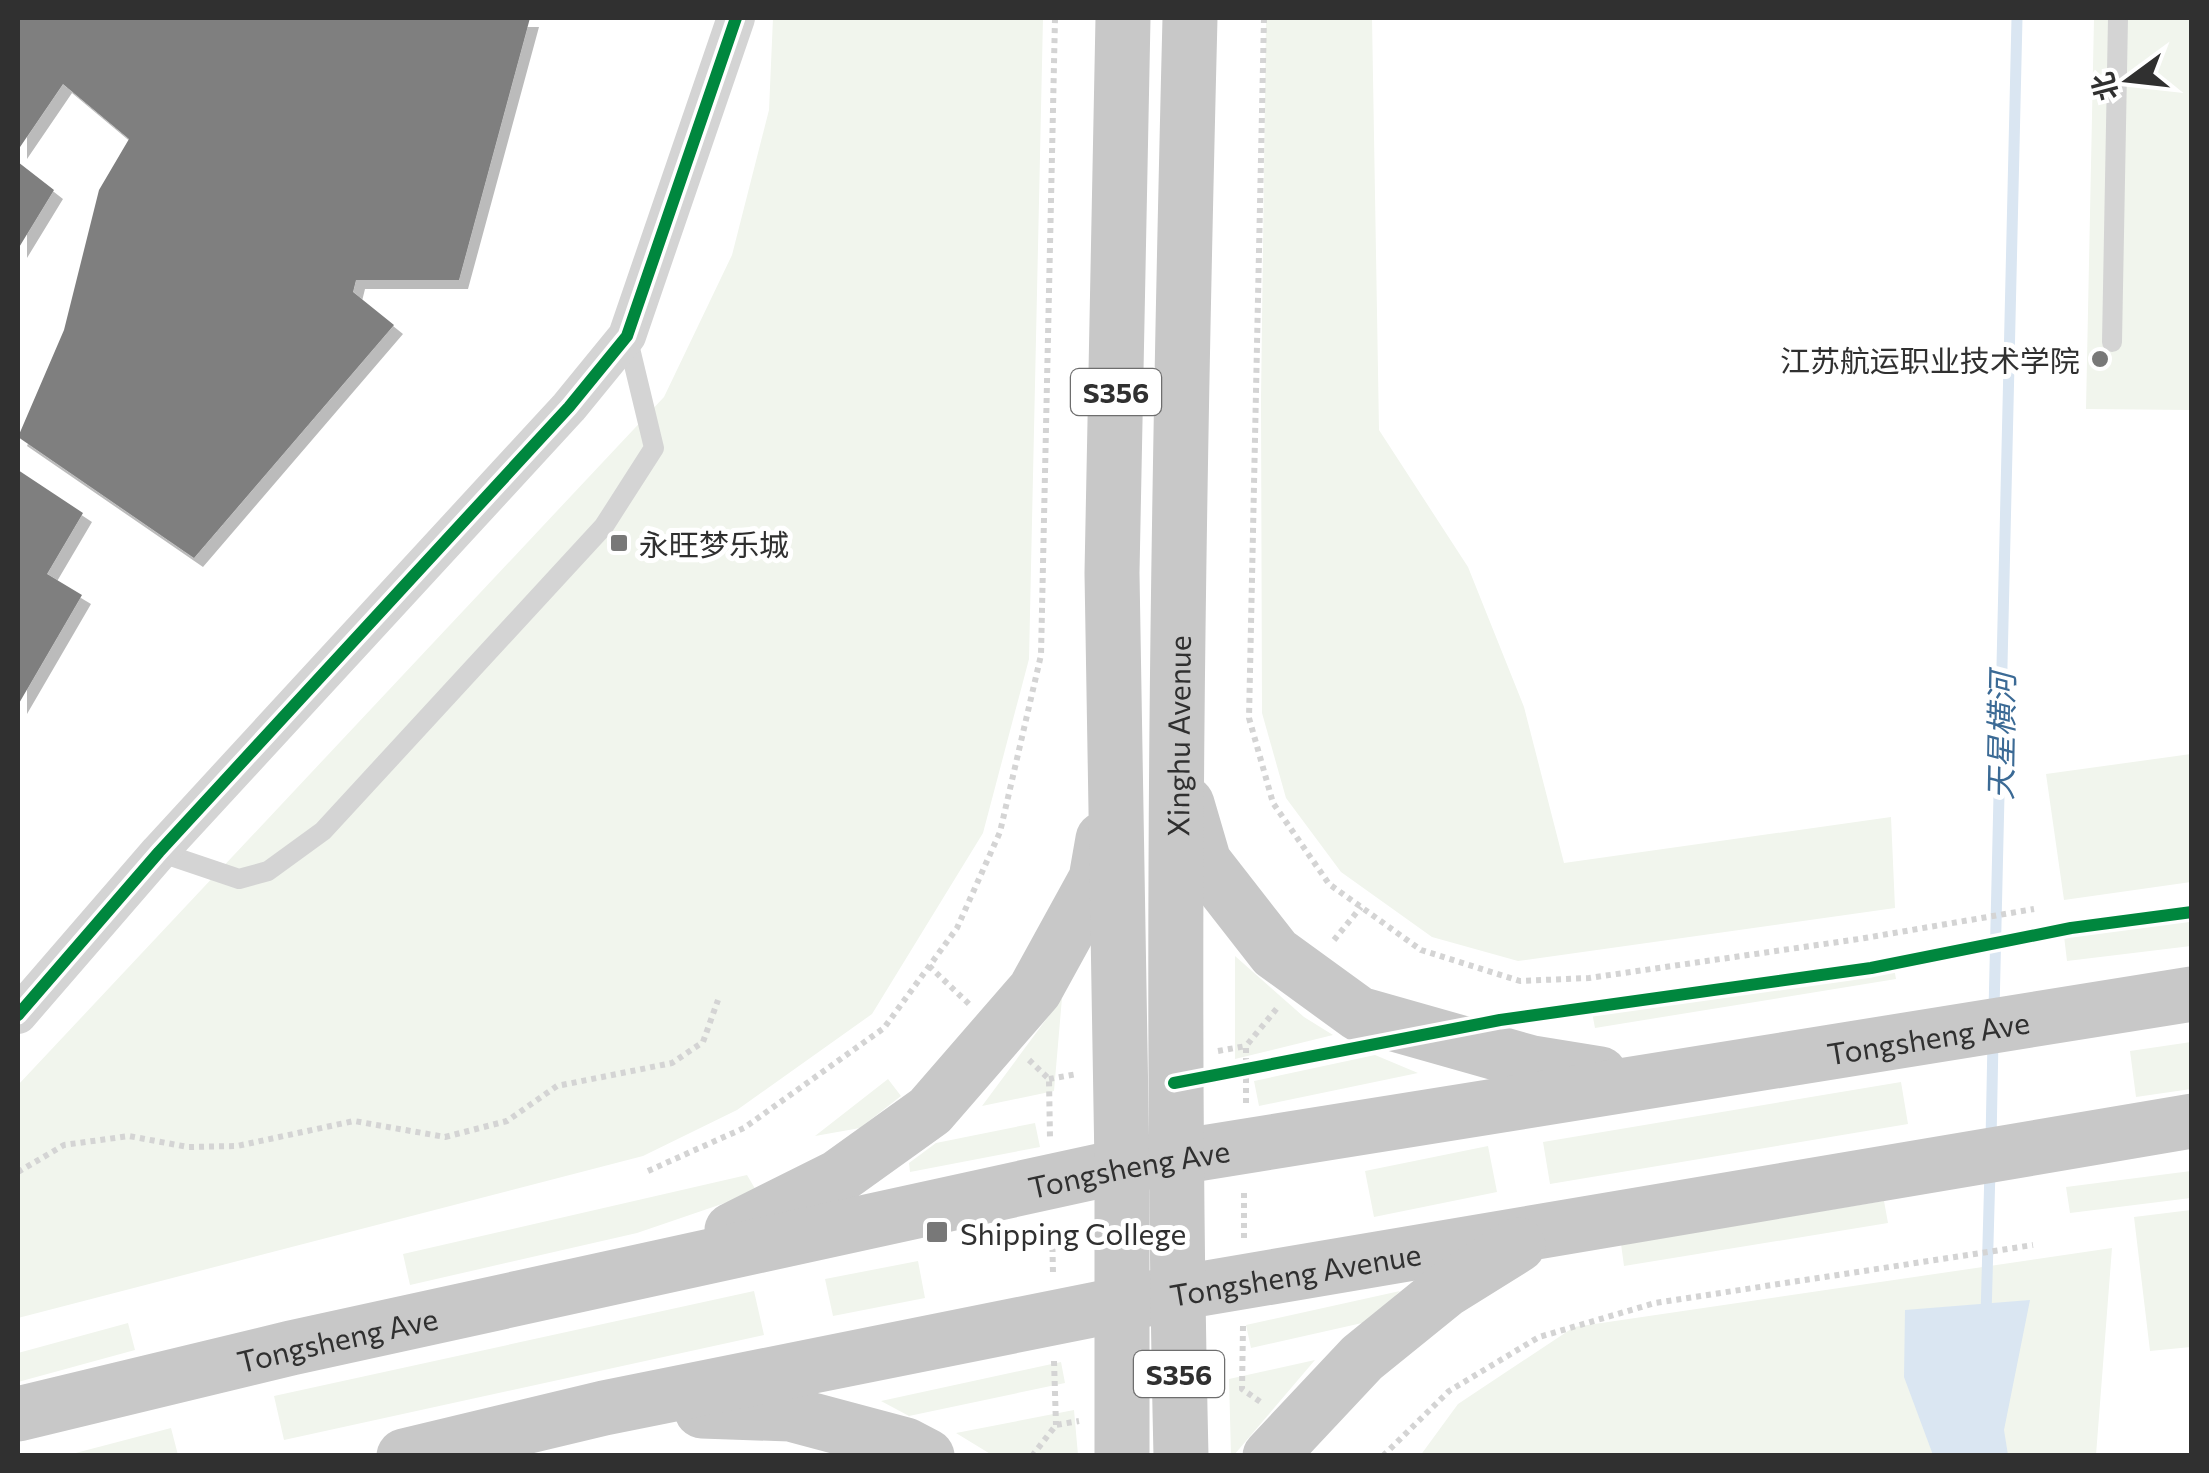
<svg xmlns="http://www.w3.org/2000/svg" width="2209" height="1473" viewBox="0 0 2209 1473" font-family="Commissioner,'Noto Sans SC',sans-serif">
<defs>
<filter id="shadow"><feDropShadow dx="9" dy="9" stdDeviation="0" flood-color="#0004"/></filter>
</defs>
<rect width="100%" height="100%" fill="#fff"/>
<!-- green -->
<path fill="#f1f5ed" d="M773 18H1043L1029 659 983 833 872 1014 737 1110 643 1156 18 1318V1085L664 397 732 255 769 110Z
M1266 18H1372L1379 430 1468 567 1524 707 1564 863 1891 817 1895 908 1518 961 1432 937 1341 872 1286 798 1262 713 1261 400Z
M2094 18H2191V410L2086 409Z
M2191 754V882L2064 900 2046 774Z
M2191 920V946L2067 961 2064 936Z
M1235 956 1304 1017 1333 1035 1235 1059Z
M1892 957 1896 979 1595 1028 1591 1007Z
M1062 998 1054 1091 982 1106Z
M2191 1042V1089L2136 1097 2130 1051Z
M1375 1055 1418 1073 1259 1106 1254 1081Z
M888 1079 901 1096 860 1128 815 1136Z
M1901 1082 1908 1124 1550 1184 1543 1142Z
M1035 1123 1040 1147 910 1172 909 1163 936 1143Z
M1488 1146 1497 1192 1374 1217 1365 1171Z
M2191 1171V1198L2070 1213 2066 1187Z
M747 1175 757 1192 637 1233 410 1285 403 1254Z
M1884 1201 1888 1223 1624 1266 1621 1244Z
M2191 1210V1347L2150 1351 2134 1217Z
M2112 1248 2096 1455 1420 1456 1458 1404 1574 1327Z
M918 1261 925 1298 833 1316 825 1279Z
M754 1291 764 1335 284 1440 274 1396Z
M1400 1291 1371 1321 1251 1348 1246 1325Z
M128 1323 135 1350 18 1382V1353Z
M1315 1360 1234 1455H1231L1229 1379Z
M1061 1362 1065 1383 909 1416 881 1401Z
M1074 1410 1078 1455H992L956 1433Z
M171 1428 178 1455H68Z"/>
<!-- water -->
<path fill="#dae6f2" d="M2030 1300 2004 1430 2008 1455H1933L1904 1377 1905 1310Z"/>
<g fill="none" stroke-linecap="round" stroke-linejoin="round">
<!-- stream -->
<path stroke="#dae6f2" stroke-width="11" d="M1994 1011 2017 18
M1991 1141 1993 1040
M1986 1316 1990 1170"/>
</g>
<!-- building -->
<path fill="#7f7f7f" filter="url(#shadow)" d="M18 18H530L459 280H356L353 292 394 325 194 558 18 437 64 330 99 190 129 139 63 84 18 150Z
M18 162 54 190 18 249Z
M18 470 83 513 47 574 82 595 18 705Z"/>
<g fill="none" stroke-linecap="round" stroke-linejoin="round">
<!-- path -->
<path stroke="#d4d4d4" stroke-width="6" stroke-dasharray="5 5" stroke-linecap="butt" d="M1264 18 1249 718 1273 803 1329 884 1421 950 1520 981 1589 978 1859 939 2034 909
M1334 940 1361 907
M929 966 969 1004
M1218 1051 1246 1046
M1029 1060 1049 1079 1050 1139
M1049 1079 1077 1074
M1246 1103V1046L1278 1007
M648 1171 744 1128 884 1028 957 928 1000 832 1041 655 1055 18
M18 1172 64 1145 129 1136 188 1147 237 1146 354 1121 445 1137 507 1121 557 1086 672 1063 703 1042 718 1000
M1052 1227 1053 1274
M1244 1238V1191
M1243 1326 1242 1389 1262 1403
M1054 1361 1056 1425
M1032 1456 1056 1425 1079 1421
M1383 1456 1449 1391 1539 1337 1655 1303 2033 1245"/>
<!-- service -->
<path stroke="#d4d4d4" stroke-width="20" d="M2112 342 2118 18
M159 852 239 879 268 871 323 831 604 526 654 448 627 336"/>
<!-- minor -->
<path stroke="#d4d4d4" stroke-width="38" d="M18 1015 159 852 569 407 627 336 736 18"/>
<!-- primary -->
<g stroke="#c8c8c8" stroke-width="55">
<path d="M1187 804 1204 862 1275 953 1359 1014 1532 1063 1600 1074"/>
<path d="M732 1230 838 1177 930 1111 1035 990 1096 879 1103 839"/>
<path d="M702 1411 790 1414 906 1445 927 1456"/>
<path id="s1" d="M18 1414 291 1348 1122 1166 2192 994"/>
<path id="s2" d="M404 1456 604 1408 1177 1293 2192 1121"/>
<path d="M1122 1456V1166L1112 573 1123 18"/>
<path id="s3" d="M1181 1456C1170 976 1178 497 1190 18"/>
<path d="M1270 1456 1362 1358 1446 1290 1518 1245"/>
</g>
<!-- cycleway casing -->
<g stroke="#fff" stroke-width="19">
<path id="cycleway" d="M18 1015 159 852 569 407 627 336 736 18
M1174 1083 1500 1020 1871 968 2071 928 2192 912"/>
</g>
<!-- cycleway -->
<use href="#cycleway" stroke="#00873e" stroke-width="12"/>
</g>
<!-- markers -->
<g fill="#787878" stroke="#fff" stroke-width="4">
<circle cx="2100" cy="359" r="10"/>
<rect x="609" y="533" width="20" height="20" rx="5"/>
<rect x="925" y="1220" width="24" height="24" rx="5"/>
</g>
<g text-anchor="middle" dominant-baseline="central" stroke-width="10" stroke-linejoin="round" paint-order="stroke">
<!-- shield labels -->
<g fill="#fff" stroke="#6e6e6e" stroke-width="2.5">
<rect x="1071" y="369" width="90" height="46" rx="8"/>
<rect x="1134" y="1351" width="90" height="46" rx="8"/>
</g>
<g font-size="28" font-weight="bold" fill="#303030">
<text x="1116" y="392">S356</text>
<text x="1179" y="1374">S356</text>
</g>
<!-- poi labels -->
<g font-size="30" fill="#303030" stroke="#fff" text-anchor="start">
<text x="2080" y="359" text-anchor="end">江苏航运职业技术学院</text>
<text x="639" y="543">永旺梦乐城</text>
<text x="960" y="1232">Shipping College</text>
</g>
<!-- street labels -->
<g font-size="30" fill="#303030" stroke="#fff">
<text stroke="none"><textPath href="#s3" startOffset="720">Xinghu Avenue</textPath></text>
<text stroke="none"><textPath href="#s1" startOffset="1948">Tongsheng Ave</textPath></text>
<text stroke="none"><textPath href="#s1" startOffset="1138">Tongsheng Ave</textPath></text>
<text stroke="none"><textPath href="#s2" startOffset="910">Tongsheng Avenue</textPath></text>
<text stroke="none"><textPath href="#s1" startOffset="328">Tongsheng Ave</textPath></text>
</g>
<!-- water labels -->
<g font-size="32" font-style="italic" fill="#3b6a95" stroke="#fff">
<text transform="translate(2000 736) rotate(-89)">天星横河</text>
</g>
</g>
<!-- border -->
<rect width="2209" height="1473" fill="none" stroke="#303030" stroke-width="40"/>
<!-- north arrow -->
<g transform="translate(2129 80) rotate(255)" stroke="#ffffff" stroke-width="8" paint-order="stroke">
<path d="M0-8L18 38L0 25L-18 38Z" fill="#303030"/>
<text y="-15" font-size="28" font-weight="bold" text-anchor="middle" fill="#303030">北</text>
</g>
</svg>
